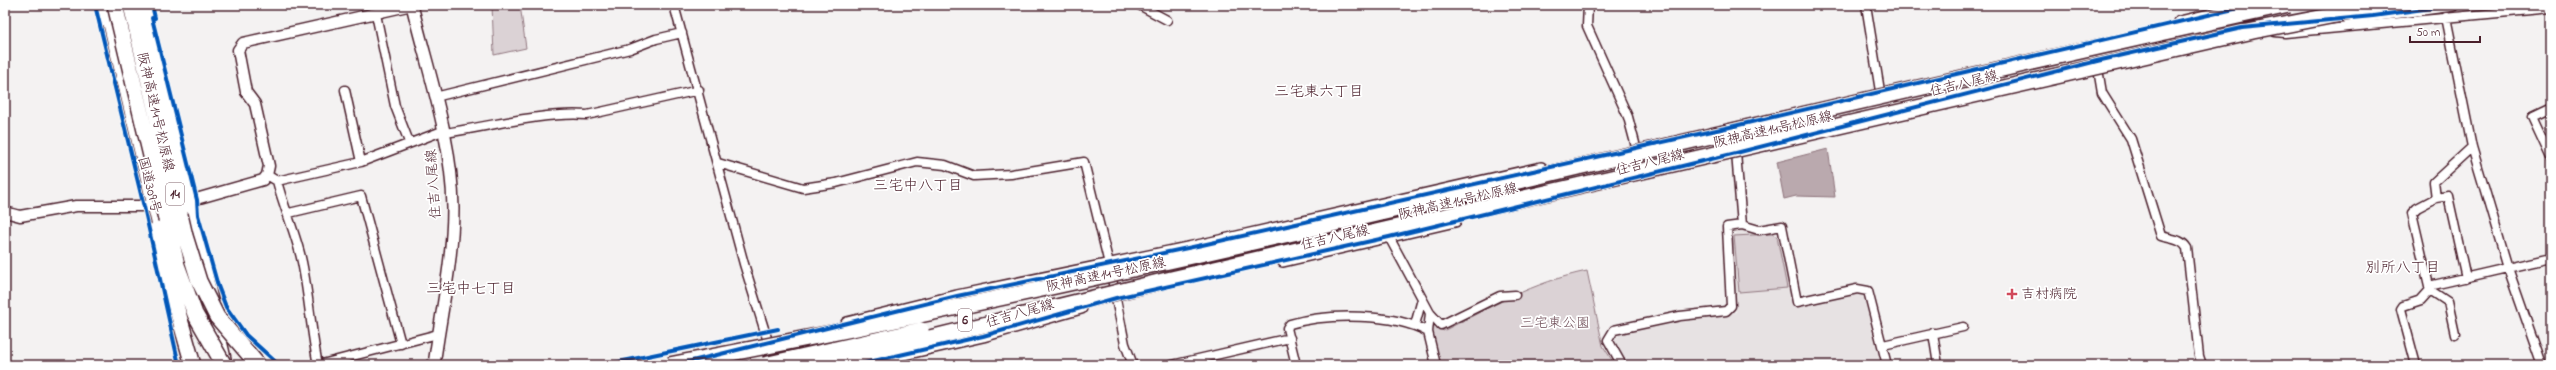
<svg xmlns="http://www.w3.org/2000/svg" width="2556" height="370" viewBox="0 0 2556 370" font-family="'Indie Flower','Klee One',sans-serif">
<rect width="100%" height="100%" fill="#f4f2f2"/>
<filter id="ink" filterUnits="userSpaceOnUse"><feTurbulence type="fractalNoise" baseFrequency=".025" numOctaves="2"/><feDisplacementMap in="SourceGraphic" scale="8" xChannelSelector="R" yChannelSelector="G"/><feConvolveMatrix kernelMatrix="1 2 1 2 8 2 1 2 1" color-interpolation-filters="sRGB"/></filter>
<g filter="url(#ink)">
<!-- built -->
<path fill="#e7e2e3" d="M1741 230 1773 231 1779 236 1793 306 1856 293 1867 295 1883 365H1627L1615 340 1621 333 1736 312 1732 236Z"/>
<!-- green -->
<path fill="#dbd2d5" stroke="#927880" d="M492 5H520L526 48 494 55Z
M1772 234 1777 237 1787 288 1739 292 1734 236Z
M1587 271 1603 346 1615 365H1444C1433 353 1429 335 1432 319L1443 331C1491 307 1533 282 1587 271Z"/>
<!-- water -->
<path fill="#baa9ae" stroke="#8d727a" d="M1828 149 1835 197 1796 196 1784 199 1777 162Z"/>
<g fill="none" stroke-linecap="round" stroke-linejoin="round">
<!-- minor casing -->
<g stroke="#4a1f2b" stroke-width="11">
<path id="minor" d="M99 5 103 21
M674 5 744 264 775 364
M1139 5 1167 20
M1588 5 1587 26 1628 117 1636 147
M1866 5 1880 91
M376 14 395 106 409 142
M2446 17 2472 147 2508 268 2542 365
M2275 32 2285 33 2551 8
M2097 63 2102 93 2131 139 2161 236C2170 239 2182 239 2187 248L2199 356 2202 365
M345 90 361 162
M435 97 630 49 656 39 682 33
M2551 108 2532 117 2551 158
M445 133C492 126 541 112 587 115L699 90
M718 163 803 188 836 183 917 162 945 165 974 176 1011 174 1084 162 1109 264 1125 344 1133 365
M267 175 277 181C284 209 296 233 302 262 309 296 311 331 318 365L438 334
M277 181 361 162 445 130
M2436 198 2448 196 2466 278
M1383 209 1389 237 1430 313 1441 325 1500 296 1515 295
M289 213 361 196 401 344
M1742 225 1759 230 1782 226 1797 302 1857 289 1868 291 1887 365
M2429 286 2551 258
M2430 290 2448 302 2455 334
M1430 313 1428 332 1436 365
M1415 325 1422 299
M1933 333 1938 365
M1883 345 1963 327
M1172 365 1290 338
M1296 365 1287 328 1290 324C1327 313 1394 313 1428 332
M1622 365 1608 340 1614 330 1680 316 1726 311 1731 306 1727 227 1742 225 1736 153 1731 129
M2416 365 2401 309 2403 306 2421 300 2430 290 2412 213 2417 208 2436 198 2434 182 2472 147"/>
</g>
<!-- tertiary casing -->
<g stroke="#4a1f2b" stroke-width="13">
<path id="tertiary" d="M182 203 263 180 267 175 269 166 255 104 246 92 238 50 243 43 412 5
M5 212 20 216 76 206H161"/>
</g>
<!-- secondary casing -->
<g stroke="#4a1f2b" stroke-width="14">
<path id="secondary" d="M412 5C428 72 452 138 453 208 453 260 441 313 434 365
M2347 19 2453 5
M2180 22 2251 5
M1283 261 1455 221
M847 323 957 296 1202 245 1541 168
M856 365 983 336 1081 308"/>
</g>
<!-- trunk casing -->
<g stroke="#4a1f2b" stroke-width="17">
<path id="trunk" d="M106 5 163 240
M187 193 224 361"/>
</g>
<!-- minor -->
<use href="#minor" stroke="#fff" stroke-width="8"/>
<!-- tertiary -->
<use href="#tertiary" stroke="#fff" stroke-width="10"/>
<!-- secondary -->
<use href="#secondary" stroke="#fff" stroke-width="11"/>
<!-- trunk -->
<use href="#trunk" stroke="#fff" stroke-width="14"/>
<!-- motorway-bridge casing -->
<g stroke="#4a1f2b" stroke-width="18" stroke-linecap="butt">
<path id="motorway-bridge" d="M115 5 177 265 195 314 224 365
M131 5 185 236 199 281 217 317 258 365
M142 5 188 205
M157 229 171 288 193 365
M669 365C1213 262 1748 121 2289 5
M764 365 921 330
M819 365 1167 280 2253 31 2386 5"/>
</g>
<!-- motorway-bridge -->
<use href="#motorway-bridge" stroke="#fff" stroke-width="15"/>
<!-- cycleway casing -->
<g stroke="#fff" stroke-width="6">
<path id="cycleway" d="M95 5 144 207 179 365
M152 5 155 18H152L197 200 198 215 218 286 226 307 246 335 279 365
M604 365 778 329
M676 365 957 296 1202 245 1730 127 2251 5
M856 365 983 336 1116 298 1389 237 1736 153 2097 61 2242 28 2373 16 2453 5"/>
</g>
<!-- cycleway -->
<use href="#cycleway" stroke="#0057b8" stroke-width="4"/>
</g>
</g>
<!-- markers -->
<path fill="#d1495b" stroke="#fff" stroke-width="1.5" d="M2010 288h4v4h4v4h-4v4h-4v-4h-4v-4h4z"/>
<g text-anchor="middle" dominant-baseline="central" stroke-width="3.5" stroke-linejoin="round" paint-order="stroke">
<!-- shield labels -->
<g fill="#fff" stroke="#80626b" stroke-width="1">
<rect x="166" y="183" width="18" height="22" rx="3"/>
<rect x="958" y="309" width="14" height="22" rx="3"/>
</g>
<g font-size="13" font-weight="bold" fill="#4a1f2b">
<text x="175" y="194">14</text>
<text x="965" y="320">6</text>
</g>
<!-- street labels -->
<g font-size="14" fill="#4a1f2b" stroke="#fff">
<text transform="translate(1964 84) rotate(-14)">住吉八尾線</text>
<text transform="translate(155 112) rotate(77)">阪神高速14号松原線</text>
<text transform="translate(1773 130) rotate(-13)">阪神高速14号松原線</text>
<text transform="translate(1650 163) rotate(-14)">住吉八尾線</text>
<text transform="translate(434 184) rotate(-94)">住吉八尾線</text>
<text transform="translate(149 185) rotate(76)">国道309号</text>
<text transform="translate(1458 202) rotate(-13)">阪神高速14号松原線</text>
<text transform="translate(1335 238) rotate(-13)">住吉八尾線</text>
<text transform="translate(1106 275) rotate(-12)">阪神高速14号松原線</text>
<text transform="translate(1020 314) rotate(-16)">住吉八尾線</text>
</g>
<!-- poi labels -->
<g font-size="14" fill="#4a1f2b" stroke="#fff" text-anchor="start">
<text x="2021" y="294">吉村病院</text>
</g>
<!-- park labels -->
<g font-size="14" fill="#6e4c56" stroke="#fff">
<text x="1555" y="323">三宅東公園</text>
</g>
<!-- neighbourhood labels -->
<g font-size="15" fill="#4a1f2b" stroke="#fff">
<text x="1319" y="92">三宅東六丁目</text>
<text x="918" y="186">三宅中八丁目</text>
<text x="2403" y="268">別所八丁目</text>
<text x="471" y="289">三宅中七丁目</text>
</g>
</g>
<!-- margin -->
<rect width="2556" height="370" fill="none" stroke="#fff" stroke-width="20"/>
<rect x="10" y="10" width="2536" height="350" fill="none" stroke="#4a1f2b" stroke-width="1.5" filter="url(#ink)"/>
<!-- scale -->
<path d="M2410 36v6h70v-6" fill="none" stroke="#4a1f2b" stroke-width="2"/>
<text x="2416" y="36" font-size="12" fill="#4a1f2b" stroke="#ffffff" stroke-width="3" paint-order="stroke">50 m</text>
</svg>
